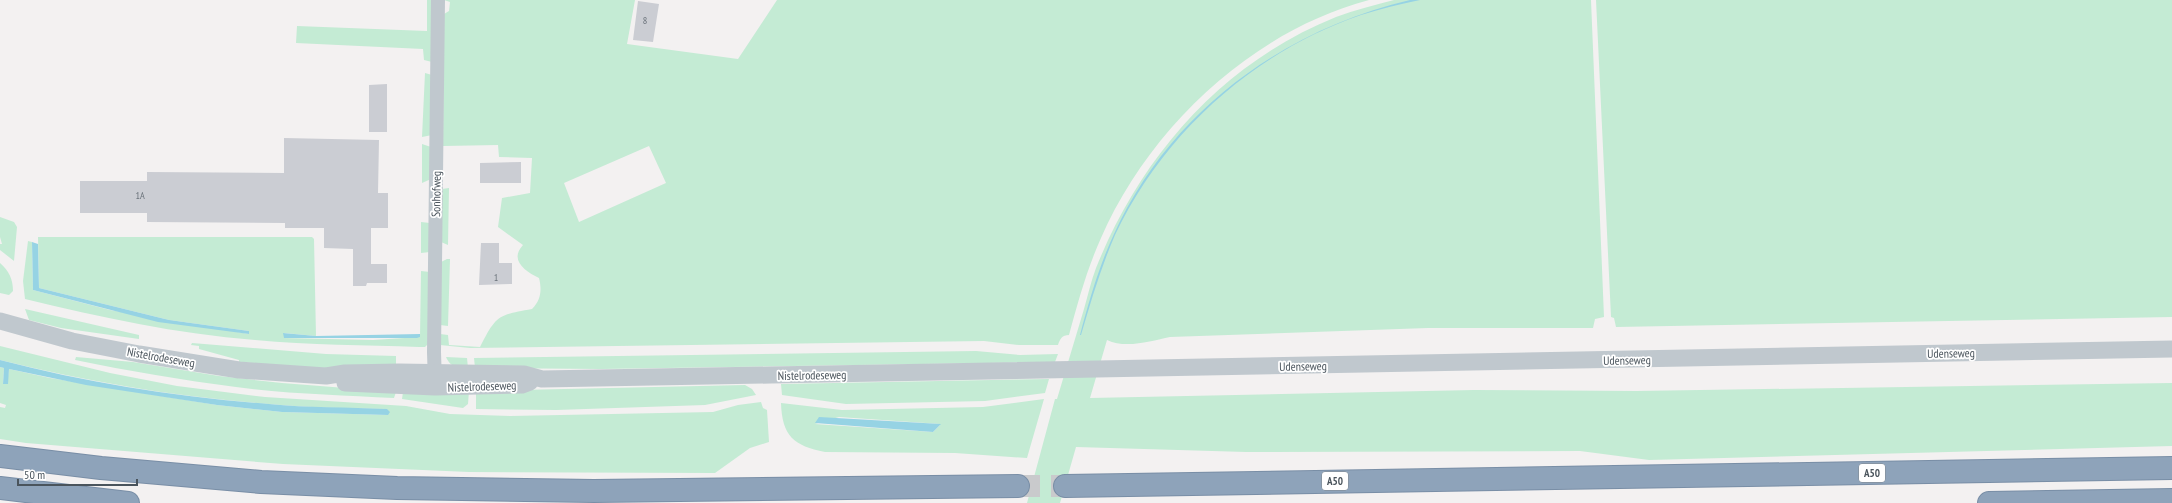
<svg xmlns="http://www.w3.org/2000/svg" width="2172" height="503" viewBox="0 0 2172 503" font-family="'PT Sans Narrow',sans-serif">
<rect width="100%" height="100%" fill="#f3f1f1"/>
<!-- green -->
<path fill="#c4ebd4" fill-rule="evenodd" d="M427 0H433L432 62 424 60 423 49 296 43 297 26 427 31Z
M444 0H635L627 44 738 59 777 0H1369C1252 31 1149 128 1101 238 1087 269 1078 302 1069 335 1062 335 1060 339 1058 345H1019L984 341 470 348 440 345V334L448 335 449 345 480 347C496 316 497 315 532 309 541 300 542 290 539 278 525 271 509 260 523 245L498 227 502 198 530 193 532 158 499 157 498 145 443 146 444 14 449 11 450 2ZM649 146 666 183 579 222 564 183Z
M1394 0H1591L1604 317 1595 319 1593 328H1428L1170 337C1151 341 1126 349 1107 340L1090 398 1474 390 1636 391 2172 383V446L1649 460 1580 451 1246 452 1076 447 1060 503H1027L1055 399H1057C1066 369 1075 339 1084 309 1088 295 1091 281 1096 268 1141 156 1222 63 1336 17 1355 10 1375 5 1394 0Z
M1596 0H2172V317L1616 327 1614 318 1611 317Z
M425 73 432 75V135L422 137Z
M422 144 431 147V179L422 183Z
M449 188 448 245 441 242 442 189Z
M0 217 14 222 17 227 14 261 0 250V244H2L0 237Z
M421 222 430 223V252L421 253Z
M38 237H312L314 239 316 336 284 333V338L373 340 420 337 421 271 430 272 428 344 425 347H419C365 345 310 345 255 340 177 334 100 317 25 299L23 281 28 241 32 242 33 290 110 310 249 334V331L169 320 39 288Z
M447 259H450L448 326 440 325 441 262Z
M0 263C9 271 13 279 13 291L9 295 0 293Z
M25 309 139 335V339L61 328 29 320Z
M192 343 326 354 396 356V368H316L239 362V360L199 349V346L191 345Z
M0 346 110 373 177 386 265 397 406 406 450 414 510 416 713 412 738 405 761 402 763 408 767 410 769 442 750 448 715 473 469 472 283 464 26 443 0 439V407L5 408 6 405 0 403V367L4 368 3 384H7L9 369 50 378 217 405 282 412 388 415 387 409C348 408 308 408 269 404 178 397 88 382 0 360Z
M976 351 1020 355 1058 354 1055 362 601 369 475 368 474 358Z
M76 357 133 362 219 376 282 383 396 392 394 398C341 395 289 394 236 387 182 380 129 371 75 360Z
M446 357 467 358 468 368C457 367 451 368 446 357Z
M1049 379 1045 393 985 401 846 404 782 395 781 384Z
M745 385 752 389 756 395 705 405 556 410 476 409V391Z
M469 391 468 404 463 408 402 399 403 392Z
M1044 399 1027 458 955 453 825 452C794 446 782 436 781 403L842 410 983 407ZM839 417 940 424V425L933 432 815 424Z"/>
<!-- water -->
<path fill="#96d3e4" d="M1410 0H1420C1400 4 1380 9 1361 15 1255 51 1163 133 1115 235 1101 267 1091 301 1081 335H1080C1089 301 1099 266 1114 234 1169 113 1282 30 1410 0Z
M32 242 38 244 39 288 169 320 249 331V334L158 322 33 290Z
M283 333 316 336 420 334V337L417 338H284Z
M0 360C88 383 178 397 269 404 308 408 348 407 387 409L390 412 388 415 282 412 217 405 86 385 9 369 8 384H3L4 368 0 367Z
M819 417 941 424 933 432 815 423Z"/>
<!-- building -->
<path fill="#cbcdd3" d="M638 1 659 4 653 42 633 40Z
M387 84V132H369V85Z
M284 138 379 140 378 193H388V228H371V264H387V283H367L366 286H353V249L324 248V228H285V223L147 222V213H80V181H147V172L284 173Z
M521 162V183H480V163Z
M481 243H499V263H512V284L479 285Z"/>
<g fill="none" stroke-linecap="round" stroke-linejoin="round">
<!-- motorway-tunnel -->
<path stroke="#c9cacc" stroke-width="22" stroke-dasharray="22 11" stroke-linecap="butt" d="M1018 486H1065"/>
<!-- motorway casing -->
<g stroke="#798ea6" stroke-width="24">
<path id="motorway" d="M0 456 101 468 261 482 397 488 594 491 1018 486
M1065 486 2172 468
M0 488 128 503
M1989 503 2172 500"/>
</g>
<!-- minor -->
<path stroke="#c0c8ce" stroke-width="14" d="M435 384 434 352 438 0"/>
<!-- tertiary -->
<path stroke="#c0c8ce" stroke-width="17" d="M0 321 72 341 139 354 239 370 326 376 345 373 399 372 524 374 542 379 771 375 2172 349
M345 383 435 387 522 385 530 382"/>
<!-- motorway -->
<use href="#motorway" stroke="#8ea3ba" stroke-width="22"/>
</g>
<g text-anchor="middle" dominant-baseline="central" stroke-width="3.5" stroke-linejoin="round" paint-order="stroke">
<!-- number labels -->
<g font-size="10" fill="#6a727a">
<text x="645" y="20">8</text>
<text x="140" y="195">1A</text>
<text x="496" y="277">1</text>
</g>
<!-- shield labels -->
<g fill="#fff" stroke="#80878d" stroke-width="1">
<rect x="1859" y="464" width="26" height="18" rx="3"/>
<rect x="1322" y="472" width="26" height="18" rx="3"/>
</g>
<g font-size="11" font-weight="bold" fill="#4a545c">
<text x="1872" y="473">A50</text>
<text x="1335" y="481">A50</text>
</g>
<!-- street labels -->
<g font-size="12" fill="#4a545c" stroke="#fff">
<text transform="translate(436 194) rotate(-89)">Sonhofweg</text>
<text transform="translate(1951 353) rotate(-1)">Udenseweg</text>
<text transform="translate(161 357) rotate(10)">Nistelrodeseweg</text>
<text transform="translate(1627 360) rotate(-1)">Udenseweg</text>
<text transform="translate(1303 366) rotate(-1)">Udenseweg</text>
<text transform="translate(812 375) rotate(-1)">Nistelrodeseweg</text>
<text transform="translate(482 386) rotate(-2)">Nistelrodeseweg</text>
</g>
</g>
<!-- scale -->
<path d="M18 479v6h119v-6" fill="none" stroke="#4a545c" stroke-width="2"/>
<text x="24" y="479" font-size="12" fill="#4a545c" stroke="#ffffff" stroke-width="3" paint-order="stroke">50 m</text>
</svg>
